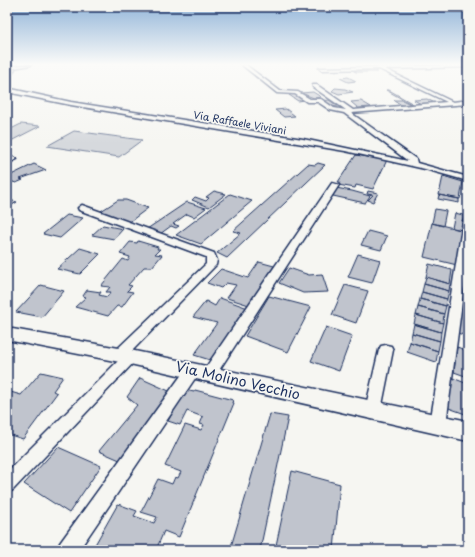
<svg xmlns="http://www.w3.org/2000/svg" width="475" height="557" viewBox="0 0 475 557" font-family="'Playpen Sans',sans-serif">
<rect width="100%" height="100%" fill="#f6f6f2"/>
<filter id="ink" filterUnits="userSpaceOnUse"><feTurbulence type="fractalNoise" baseFrequency=".025" numOctaves="2"/><feDisplacementMap in="SourceGraphic" scale="8" xChannelSelector="R" yChannelSelector="G"/><feConvolveMatrix kernelMatrix="1 2 1 2 8 2 1 2 1" color-interpolation-filters="sRGB"/></filter>
<g filter="url(#ink)">
<!-- green -->
<path fill="#d6d9dd" stroke="#78849e" d="M21 124 40 126 7 143V131Z
M74 131 142 140 119 157 47 146Z"/>
<!-- building -->
<path fill="#c0c4cd" stroke="#1b2f5e" d="M17 67 7 86V75L11 68Z
M350 69H371L377 70V72H356Z
M348 77 356 81 348 82 340 78Z
M335 88 345 89 353 92 339 94 332 91Z
M386 90H389L415 105H413Z
M313 92 321 97 314 98 301 93Z
M295 94 305 100 298 101 289 95Z
M427 99 435 103 421 104 414 100Z
M329 100 338 106 330 107 322 101Z
M394 100H402L412 105 403 106Z
M361 101 371 107 358 108 351 102Z
M286 109 295 116 284 117 275 110Z
M356 155 387 160 373 189 356 185 355 188 338 185 340 182H338Z
M318 163 325 165 227 258 217 253 241 233 233 231 308 164 315 165Z
M34 164 46 170 20 179 23 180 16 183 7 180V177Z
M443 176 463 182 460 199 439 195Z
M336 188 352 191 370 196 365 203 333 196Z
M214 191 226 194 209 207 192 200 195 197 206 201 209 198 206 197Z
M368 191 378 193 373 202 368 200 373 195 367 194Z
M230 194 252 201 201 244 176 235Z
M439 195 459 199V203L438 199Z
M9 200 17 202 7 208V202Z
M118 200H126L148 208 128 223 101 211Z
M187 202 206 208 194 217 187 214 173 224 179 226 176 228 171 226 160 234 147 229Z
M435 209 446 211 443 226 432 223Z
M455 213 463 215 461 230 452 228Z
M67 215 83 218 60 238 43 234Z
M432 223 462 230 457 265 424 257Z
M103 225 123 229 114 239 92 235Z
M368 231 387 236 381 250 361 245Z
M138 241 158 247 157 249H160L155 254 162 255 152 267H144L128 285 132 286 127 291 133 292 122 307 117 306 108 316 75 307 86 297 83 296 87 290 101 292 99 295 107 297 111 292H106L110 287 101 286 123 259 128 261 130 257 120 254 130 242 137 243Z
M80 248 100 254 80 274 57 269Z
M358 254 380 260 372 283 348 277Z
M259 262 274 266 249 305 227 298 236 285 226 283 221 288 207 283 221 269 248 278Z
M429 264 452 270 450 284 426 277Z
M289 268 309 275 322 274 328 292 303 293 279 283Z
M426 277 450 284 449 291 424 284Z
M424 284 449 291 447 299 422 292Z
M41 285 64 291 42 317 16 312Z
M345 285 368 291 356 323 332 315Z
M422 292 447 299 446 306 420 299Z
M269 296 311 307 288 352 245 336Z
M220 298 248 308 210 360 194 355 217 323 193 317 206 301 215 306Z
M462 298 468 300V336L457 333Z
M420 299 446 306 444 314 418 307Z
M418 307 444 314 443 323 416 315Z
M416 315 443 323 441 332 414 324Z
M414 324 441 332 440 341 412 333Z
M326 327 352 336 339 371 311 361Z
M412 333 440 341 438 351 410 342Z
M410 342 438 351 436 362 407 352Z
M457 347 468 351V377L454 372Z
M41 372 63 377 53 391 57 393 23 439 7 434V391L21 395Z
M450 377 468 384V415L446 407Z
M140 378 169 391 122 461 99 451 137 405 127 397Z
M185 390 194 392 195 390 233 400 232 403H234L179 537 164 531 156 550H92L118 504 137 511 134 516 154 523 157 517 141 512 158 479 172 484 175 477 178 478 181 472 165 466 185 425 201 430 204 425 200 424 203 417 187 411 180 425 168 421Z
M270 414 288 417 260 550H230Z
M58 447 101 466 69 513 24 484Z
M292 471 340 484 334 550H275Z"/>
<g fill="none" stroke-linecap="round" stroke-linejoin="round">
<!-- street casing -->
<g stroke="#1b2f5e" stroke-width="3">
<path id="street" d="M22 65H31L7 69V67Z
M242 65H246L280 91 298 92 310 99H321L334 108 346 110 313 87V85H317L353 110 447 102 379 69 321 70 319 68 468 65V67L385 69 453 102 468 100V104L351 113 416 159 417 163 468 177V181L425 169 345 151 71 105 7 92V88L71 102 303 139 408 161 344 113 330 110 318 102H307L295 94 277 93Z
M13 157 17 159 7 164V159Z
M332 183 339 185 214 378 209 380 204 378 202 374 204 370Z
M82 205 214 253 217 260 216 265 131 352 135 353 137 357 135 361 13 490 7 493V472L119 360 115 359 113 355 115 351 206 264V257L79 210 78 208Z
M468 218V256L446 424 444 429 438 431 432 429 430 424 463 221Z
M386 345 391 346 393 350 381 410 378 415 373 417 368 415 365 410 379 350 381 346Z
M193 364 198 366 200 370 198 374 79 550H57L60 543 188 366Z"/>
</g>
<!-- secondary casing -->
<g stroke="#1b2f5e" stroke-width="3">
<path id="secondary" d="M7 328 130 350 468 421V441L130 364 7 340Z"/>
</g>
<!-- street -->
<use href="#street" fill="#f6f6f2" fill-rule="evenodd"/>
<!-- secondary -->
<use href="#secondary" fill="#f6f6f2" fill-rule="evenodd"/>
</g>
</g>
<!-- sky -->
<linearGradient id="sky" x2="0" y2="1"><stop stop-color="#8fb3d8"/><stop offset="0.45" stop-color="#fbfbf9"/><stop offset="1" stop-color="#fbfbf9" stop-opacity="0"/></linearGradient>
<rect width="475" height="143" fill="url(#sky)"/>
<g text-anchor="middle" dominant-baseline="central" stroke-width="3.5" stroke-linejoin="round" paint-order="stroke">
<!-- far-street labels -->
<g font-size="10" fill="#1b2f5e" stroke="#f6f6f2">
<text transform="translate(240 122) rotate(10)">Via Raffaele Viviani</text>
</g>
<!-- near-street labels -->
<g font-size="14" fill="#1b2f5e" stroke="#f6f6f2">
<text transform="translate(238 380) rotate(13)">Via Molino Vecchio</text>
</g>
</g>
<!-- margin -->
<rect width="475" height="557" fill="none" stroke="#f6f6f2" stroke-width="24"/>
<rect x="12" y="12" width="451" height="533" fill="none" stroke="#1b2f5e" stroke-width="1.5" filter="url(#ink)"/>
</svg>
